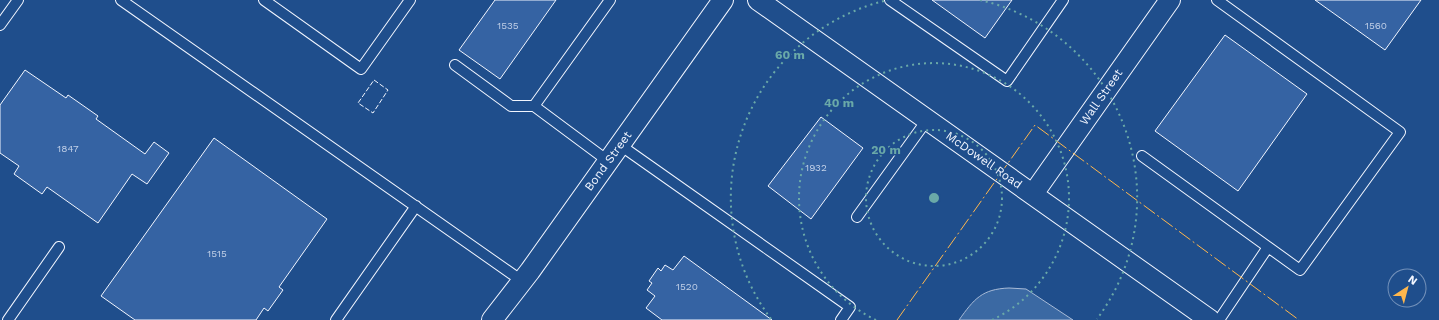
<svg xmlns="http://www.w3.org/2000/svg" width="1439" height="320" viewBox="0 0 1439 320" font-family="'Work Sans',sans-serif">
<rect width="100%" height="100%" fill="#1f4e8c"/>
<!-- water -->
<path fill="#3b69a3" stroke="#a8bbd7" d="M1009 288 1026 289 1073 320H959C974 299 982 289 1009 288Z"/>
<!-- building -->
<path fill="#3563a3" stroke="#f2f6ff" d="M495 0H556L500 79 459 50Z
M932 0H1012L985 38Z
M1315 0H1421L1385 50Z
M1225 35 1307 94 1238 191 1155 131Z
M25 70 66 98 68 95 98 116 96 119 145 154 154 142 169 153 147 184 132 174 98 223 47 187 42 194 14 174 19 166 0 153V105Z
M821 117 863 148 811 219 768 186Z
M214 138 327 219 279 287 283 290 268 311 264 308 256 320H135L101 296Z
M684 256 772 320H662L646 308 655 296 647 290 652 283 649 281 658 268 661 271 665 265 673 270Z"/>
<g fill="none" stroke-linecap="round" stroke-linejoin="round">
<!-- service casing -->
<g stroke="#f2f6ff" stroke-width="12">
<path id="service" d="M121 0 522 281
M264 0 361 69 410 0
M890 0 1007 81 1063 0
M0 25 18 0
M455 65 511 106H534
M620 145 850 307 841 320
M1142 156 1300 270 1400 132 1217 0
M608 161 534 106 610 0
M857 217 927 120
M8 320 59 247
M336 320 416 206
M1219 320 1268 247"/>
</g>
<!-- minor casing -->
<g stroke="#f2f6ff" stroke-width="22">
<path id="minor" d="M758 0 1210 320
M1033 194 1170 0
M492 320 530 271 723 0"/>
</g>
<!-- service -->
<use href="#service" stroke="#1f4e8c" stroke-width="10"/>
<!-- minor -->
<use href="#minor" stroke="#1f4e8c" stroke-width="20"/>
<!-- fence -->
<path stroke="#f2f6ff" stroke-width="1" stroke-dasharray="5 2" stroke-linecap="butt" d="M374 80 388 90 373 113 358 103Z"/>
<!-- power -->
<path stroke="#ffb74d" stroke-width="1" stroke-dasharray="14 3 2 3" stroke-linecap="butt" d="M897 320 1035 125 1299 320"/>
</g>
<!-- distance rings -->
<g fill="none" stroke="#6aa9a8" stroke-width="2" stroke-dasharray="2 4">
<circle cx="934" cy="198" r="68"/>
<path d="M876 320A135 135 0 1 1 992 320"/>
<path d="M771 319A203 203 0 0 1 888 0M980 0A203 203 0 0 1 1097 319"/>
</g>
<g text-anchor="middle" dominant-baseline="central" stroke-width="3" stroke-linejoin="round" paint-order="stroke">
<!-- number labels -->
<g font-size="10" fill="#c3d1e8">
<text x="508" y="25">1535</text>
<text x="1376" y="25">1560</text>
<text x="68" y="148">1847</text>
<text x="816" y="167">1932</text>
<text x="217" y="253">1515</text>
<text x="687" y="286">1520</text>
</g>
<!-- street labels -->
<g font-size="12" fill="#f2f6ff" stroke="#1f4e8c">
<text transform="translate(1101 97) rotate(-55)">Wall Street</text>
<text transform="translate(984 160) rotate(35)">McDowell Road</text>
<text transform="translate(608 161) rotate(-54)">Bond Street</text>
</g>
</g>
<circle cx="934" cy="198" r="6" fill="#6aa9a8" stroke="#1f4e8c" stroke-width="2"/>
<g font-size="12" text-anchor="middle" font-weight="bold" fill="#6aa9a8" stroke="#1f4e8c" stroke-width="3" stroke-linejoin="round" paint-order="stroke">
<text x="790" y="59">60 m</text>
<text x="839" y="107">40 m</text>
<text x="886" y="154">20 m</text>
</g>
<!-- north arrow -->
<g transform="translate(1407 288) rotate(36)"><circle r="19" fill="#1f4e8c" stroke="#7391ba"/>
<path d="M0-3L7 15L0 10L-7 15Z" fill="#ffb74d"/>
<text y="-6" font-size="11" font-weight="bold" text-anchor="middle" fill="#f2f6ff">N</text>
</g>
</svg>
